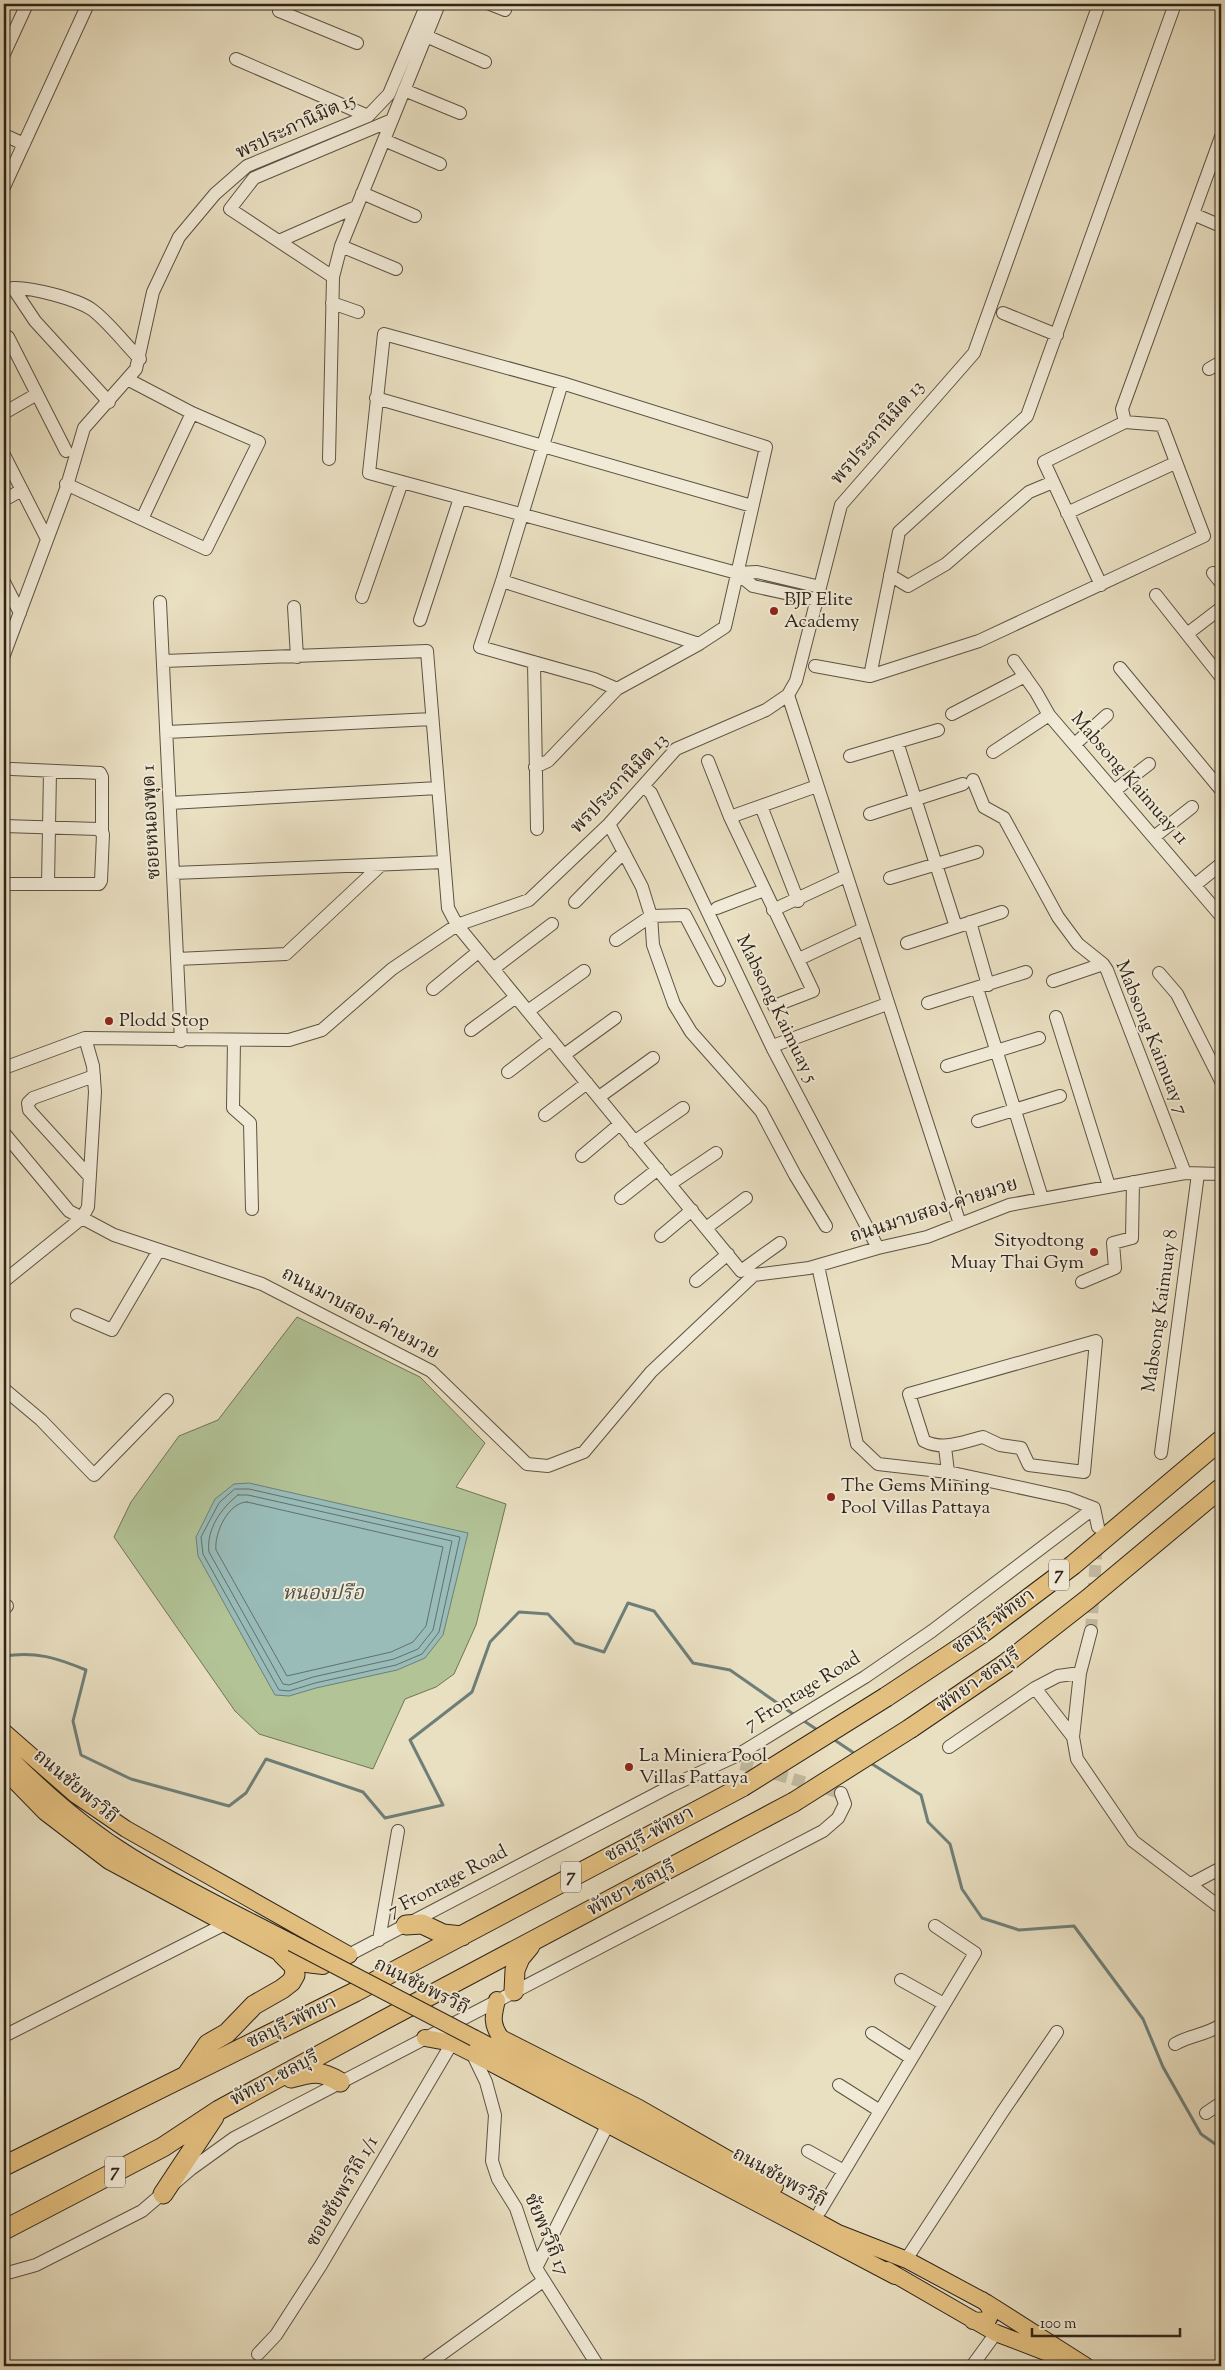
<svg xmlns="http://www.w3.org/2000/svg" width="1225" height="2370" viewBox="0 0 1225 2370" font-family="'Sorts Mill Goudy','Noto Serif Thai',serif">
<rect width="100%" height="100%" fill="#e9dfc1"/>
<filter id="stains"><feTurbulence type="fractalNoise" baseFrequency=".004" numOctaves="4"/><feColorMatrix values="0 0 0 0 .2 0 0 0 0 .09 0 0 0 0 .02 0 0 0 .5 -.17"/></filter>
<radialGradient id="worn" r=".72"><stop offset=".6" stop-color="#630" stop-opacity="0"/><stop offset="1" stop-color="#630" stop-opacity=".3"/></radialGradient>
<!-- green -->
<path fill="#b2c396" stroke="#707458" d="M297 1317 420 1377 485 1443 456 1487 506 1504 476 1625 454 1674 436 1687 405 1699 373 1769 259 1734 235 1711 114 1537 131 1502 179 1436 218 1420Z"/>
<!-- water -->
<path fill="#99bcb9" stroke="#6e7f79" d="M249 1483 468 1533 443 1635 425 1658 397 1670 316 1688 289 1696 275 1695 198 1556 196 1537 215 1499 234 1484Z"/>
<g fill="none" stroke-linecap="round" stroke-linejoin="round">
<!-- shore -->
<path stroke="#63706a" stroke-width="1" d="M235 1489H249L460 1537 439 1632 422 1654 396 1665 315 1683 289 1691 279 1690 203 1554 201 1537 219 1503Z
M238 1495H248L452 1541 433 1630 418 1649 394 1659 313 1677 289 1685 283 1684 209 1552C206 1530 221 1508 238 1495Z
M247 1502 443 1547 426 1626 413 1642 391 1652 287 1676 216 1550C214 1534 228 1502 247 1502Z"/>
<!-- stream -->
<path stroke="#6e7f79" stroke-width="3" d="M4 1656C36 1651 57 1658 86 1670L73 1721 81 1755 131 1779 229 1806 246 1793 266 1759 363 1792 385 1818 443 1805 410 1740 472 1692 490 1642 519 1612 548 1614 575 1643 604 1652 628 1603 654 1611 693 1663 730 1670 796 1716
M801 1719 819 1731
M833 1739 857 1755
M869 1762 921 1795 928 1822 950 1844 962 1889 982 1918 1019 1930 1074 1926 1143 2019 1163 2067 1201 2134 1221 2148"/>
<!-- minor-tunnel -->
<path stroke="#c3baa0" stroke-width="12" stroke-dasharray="12 6" stroke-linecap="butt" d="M1091 1631 1097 1542
M741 1764 841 1793"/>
<!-- minor casing -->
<g stroke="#5c5344" stroke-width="14">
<path id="minor" d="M282 4 279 11 357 43
M490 4 505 10
M426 36 485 62
M4 54 27 4
M236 59 368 116
M404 90 460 113
M4 135 24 144
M384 140 440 164
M4 187 88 4
M362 193 415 216
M1193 214 1221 226
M279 241 356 207
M341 246 396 269
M333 277 230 209 254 178 392 120
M332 303 358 312
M1003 313 1057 335
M4 339 8 337 66 451
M1209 369 1221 362
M562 383 502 581 480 647 594 679 617 689
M376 398 752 506
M109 402 35 321 13 288C31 287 76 299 91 309 106 319 126 345 140 359
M4 413 37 394
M1125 422 1122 409 1221 137
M4 455 47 539
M329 459 333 277 341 246 439 4
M66 484 206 549 259 442 192 413 129 380
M4 500 22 490
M1067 513 1175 463
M142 519 192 413
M737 573 753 586 817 600
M1213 573 1221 583
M890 575 908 586 946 564 1029 492 1053 482
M502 581 699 644
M4 582 20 613
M1156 595 1221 677
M362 597 402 482
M160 602 181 1041
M294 607 297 657
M420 620 460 498
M1187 634 1221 608
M4 655 66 489 84 428 136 369 153 292 179 237 215 194 247 166 368 116 389 94 427 4
M164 661 427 651 448 908 457 925 741 1271 780 1243
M1014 661 1036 692 1049 715 1221 916
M534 662 537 829
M815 666 870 676 979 641 1204 536 1162 425 1125 422 1044 462 1101 585
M1120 668 1221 790
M870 676 899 532 1027 416 1175 4
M788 695 960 1224
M952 714 1025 676
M167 732 432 719
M897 742 956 927
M1075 744 1107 715
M993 752 1049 715
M850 756 938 730
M708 761 730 817 813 991 774 1006
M535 767 548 761 617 689 699 644 725 627 766 447 562 383 384 334 369 473 737 573 757 572 820 587
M12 769 100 773 102 777V832
M973 780 984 807 1004 818 1058 917 1078 944 1103 964 1107 970 1185 1173
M643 786 651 793 773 1049 878 1248
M1114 791 1149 764
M170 803 438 788
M761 806 798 901
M870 814 963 784
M730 817 817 786
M609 824 642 887 651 916 653 945 674 1004 691 1032 761 1111 795 1175 826 1226
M4 826 98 829 103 834 101 881 99 884H4
M1154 837 1192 807
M173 873 444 862
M890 878 977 852
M48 884 50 771
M1195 885 1221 864
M575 902 624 852
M717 908 764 890
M773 910 846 876
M970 922 988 985
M616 940 651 916 685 915 719 980
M907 943 1002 912
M177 959 286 954 381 865
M799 959 863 929
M493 969 552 924
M1159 973 1177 994 1221 1081
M1053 981 1103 964
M977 988 1042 1198
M433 989 478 952
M928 1003 1026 972
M528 1011 584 971
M1056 1017 1109 1186
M471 1030 516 997
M234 1040 233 1108 250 1123 252 1209
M778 1044 887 1004
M564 1055 615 1018
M947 1066 1039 1038
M4 1068 85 1038 289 1040 322 1030 392 969 457 925 529 900 609 824 676 749 766 710 788 695 796 681 841 505 974 353 1099 4
M508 1072 551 1039
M599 1097 653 1058
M545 1115 587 1083
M978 1121 1060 1096
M4 1133 69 1211 114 1235 262 1284 431 1371 527 1464 548 1466 584 1452 651 1372 754 1275 809 1268 878 1248 927 1237 1009 1205 1185 1173 1221 1174
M634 1142 683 1108
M582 1156 620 1124
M90 1177 29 1110 28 1103 33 1098 94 1076
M670 1184 716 1153
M621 1198 658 1169
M706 1228 746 1198
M661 1236 692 1210
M818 1266 857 1444 878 1464 948 1472 1068 1498 1094 1508
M4 1281 82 1218 88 1207 95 1092 93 1066 85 1038
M696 1281 728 1254
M1082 1282 1115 1268 1113 1243 1132 1238 1133 1182
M77 1315 112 1330 159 1250
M1096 1341 1084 1472 1029 1465 1021 1448 1000 1445 983 1437C962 1442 944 1451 924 1441L909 1394Z
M4 1389 41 1420 94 1475 167 1400
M945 1447 948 1472
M1161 1453 1198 1174
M1094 1508 1098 1527
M4 1609 7 1606
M1091 1631 1080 1673 1073 1737 1077 1759 1133 1841 1221 1908
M1035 1688 1073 1737
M949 1747 1035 1688 1058 1676 1080 1673
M1191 1884 1221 1868
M379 1940 398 1831
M341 1959 671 1786 736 1756 865 1677 932 1631 1094 1508
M901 1980 944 2004
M872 2033 911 2058
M4 2036 227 1923
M1175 2044C1192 2034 1204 2036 1221 2025
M472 2053 486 2082 495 2115 492 2161 498 2179 516 2208 536 2268 598 2366
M839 2085 880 2111
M1206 2113 1221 2103
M808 2151 844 2171
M820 2211 975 1953 935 1926
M909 2255 1003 2111 1057 2032
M536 2268 607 2126
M4 2274 36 2265 142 2211 191 2169 234 2138 823 1831 838 1818 845 1804 841 1793
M258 2354 276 2335 321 2265 452 2043
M425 2366 543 2281
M972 2366 996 2333"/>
</g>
<!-- major casing -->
<g stroke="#2d241a" stroke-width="18">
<path id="major" d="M4 1732 76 1795 126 1829 349 1955
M4 1752C42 1791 83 1827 130 1856 181 1888 239 1915 292 1943
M4 1770 45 1812 109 1861 282 1954 306 1964 323 1966
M497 2000C493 2016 491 2024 501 2038L639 2108 775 2186
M425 2038 452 2043 472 2053 895 2276
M474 2038 660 2135 838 2233 907 2260 987 2303 1086 2366
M887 2270 996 2333 1061 2358
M973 2321 988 2320C993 2312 990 2305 982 2300"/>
</g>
<!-- highway casing -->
<g stroke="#2d241a" stroke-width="21">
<path id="highway" d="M886 1697 981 1634 1073 1565 1221 1440
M911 1728 1005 1664 1088 1599 1221 1488
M406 1925 422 1924 443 1934 462 1936
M514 1991 515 1970 520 1958 530 1946
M188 2073 208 2044 227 2033 254 2005 282 1989 291 1982 295 1975 294 1966 282 1954
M291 2078C313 2072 320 2070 340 2082
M4 2166 355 1992 742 1787
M163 2194 214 2117
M4 2230 163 2147 219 2110 384 2020 794 1802"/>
</g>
<!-- minor -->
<use href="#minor" stroke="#f1ead7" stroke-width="12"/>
<!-- major -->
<use href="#major" stroke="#e4c080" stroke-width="16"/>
<!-- highway -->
<use href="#highway" stroke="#e4c080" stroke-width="19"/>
<!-- major-bridge casing -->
<g stroke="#2d241a" stroke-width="18" stroke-linecap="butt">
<path id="major-bridge" d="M292 1943 474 2038"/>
</g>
<!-- highway-bridge casing -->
<g stroke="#2d241a" stroke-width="21" stroke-linecap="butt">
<path id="highway-bridge" d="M742 1787 886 1697
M794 1802 911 1728"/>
</g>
<!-- major-bridge -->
<use href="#major-bridge" stroke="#e4c080" stroke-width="16"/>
<!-- highway-bridge -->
<use href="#highway-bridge" stroke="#e4c080" stroke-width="19"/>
</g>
<!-- markers -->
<g fill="#8f2418" stroke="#f1ead7" stroke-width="2">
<circle cx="774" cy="611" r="5"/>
<circle cx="109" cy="1021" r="5"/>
<circle cx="1094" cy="1252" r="5"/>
<circle cx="831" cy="1497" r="5"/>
<circle cx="629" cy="1767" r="5"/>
</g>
<g text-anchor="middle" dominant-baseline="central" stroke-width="4" stroke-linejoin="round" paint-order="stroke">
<!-- shield labels -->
<g fill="#f1ead7" stroke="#685f53" stroke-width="1">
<rect x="1049" y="1559.5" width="20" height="31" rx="4"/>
<rect x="561" y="1861.5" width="20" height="31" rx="4"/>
<rect x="105" y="2156.5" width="20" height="31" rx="4"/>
</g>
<g font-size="18" font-weight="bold" fill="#2d241a">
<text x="1059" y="1575">7</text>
<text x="571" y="1877">7</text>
<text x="115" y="2172">7</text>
</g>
<!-- street labels -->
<g font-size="19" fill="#2d241a" stroke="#f1ead7">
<text transform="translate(296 127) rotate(-25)">พรประภานิมิต 15</text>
<text transform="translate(878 433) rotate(-49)">พรประภานิมิต 13</text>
<text transform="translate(1129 779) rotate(49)">Mabsong Kaimuay 11</text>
<text transform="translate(620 784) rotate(-46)">พรประภานิมิต 13</text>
<text transform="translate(152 822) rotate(-93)">ซอยหนองพุด 1</text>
<text transform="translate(776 1009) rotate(64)">Mabsong Kaimuay 5</text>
<text transform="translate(1151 1038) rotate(68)">Mabsong Kaimuay 7</text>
<text transform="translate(934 1211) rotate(-18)">ถนนมาบสอง-ค่ายมวย</text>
<text transform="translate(1161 1311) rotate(-82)">Mabsong Kaimuay 8</text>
<text transform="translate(360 1314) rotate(28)">ถนนมาบสอง-ค่ายมวย</text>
<text transform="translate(994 1622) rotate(-36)">ชลบุรี-พัทยา</text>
<text transform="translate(979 1681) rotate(-35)">พัทยา-ชลบุรี</text>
<text transform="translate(803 1692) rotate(-32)">7 Frontage Road</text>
<text transform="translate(75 1787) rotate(40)">ถนนชัยพรวิถี</text>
<text transform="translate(650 1835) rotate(-28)">ชลบุรี-พัทยา</text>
<text transform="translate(448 1882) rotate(-28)">7 Frontage Road</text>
<text transform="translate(632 1889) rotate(-28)">พัทยา-ชลบุรี</text>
<text transform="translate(421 1987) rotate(27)">ถนนชัยพรวิถี</text>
<text transform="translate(292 2023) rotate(-26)">ชลบุรี-พัทยา</text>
<text transform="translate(275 2079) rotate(-28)">พัทยา-ชลบุรี</text>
<text transform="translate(779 2178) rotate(29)">ถนนชัยพรวิถี</text>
<text transform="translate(343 2192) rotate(-60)">ซอยชัยพรวิถี 1/1</text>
<text transform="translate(546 2235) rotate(67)">ชัยพรวิถี 17</text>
</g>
<!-- poi labels -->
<g font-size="19" fill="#2d241a" stroke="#f1ead7" text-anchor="start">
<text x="784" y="600">BJP Elite<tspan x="784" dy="22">Academy</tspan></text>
<text x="119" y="1021">Plodd Stop</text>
<text x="1084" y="1241" text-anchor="end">Sityodtong<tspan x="1084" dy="22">Muay Thai Gym</tspan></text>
<text x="841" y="1486">The Gems Mining<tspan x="841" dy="22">Pool Villas Pattaya</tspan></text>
<text x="639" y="1756">La Miniera Pool<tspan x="639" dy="22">Villas Pattaya</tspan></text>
</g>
<!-- water labels -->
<g font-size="20" font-style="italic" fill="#4d524a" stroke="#f1ead7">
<text x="323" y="1594">หนองปรือ</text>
</g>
</g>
<!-- margin -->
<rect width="1225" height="2370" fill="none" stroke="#e9dfc1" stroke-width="20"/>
<rect x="5" y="5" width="1215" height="2360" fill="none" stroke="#2d241a" stroke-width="2.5"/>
<rect x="10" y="10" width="1205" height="2350" fill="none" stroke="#2d241a"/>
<!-- scale -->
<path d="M1032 2328v8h148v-8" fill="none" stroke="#2d241a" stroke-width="2.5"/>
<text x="1040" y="2328" font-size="15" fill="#2d241a" stroke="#f1ead7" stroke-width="4" paint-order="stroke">100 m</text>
<rect width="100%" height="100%" filter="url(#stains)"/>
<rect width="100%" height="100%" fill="url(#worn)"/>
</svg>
